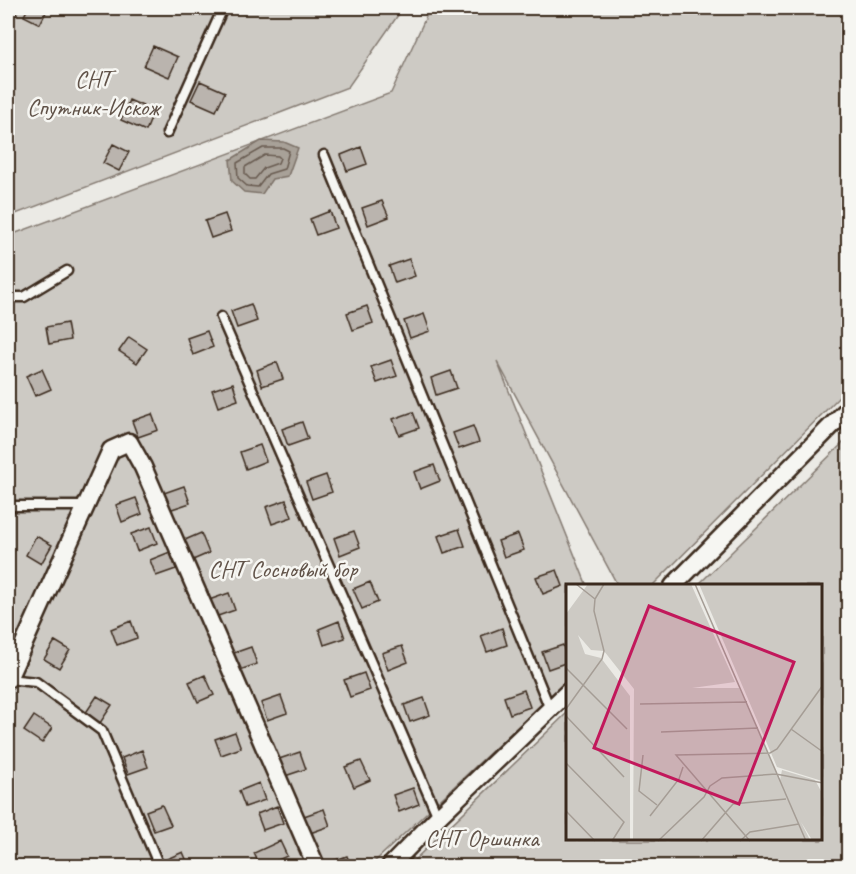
<svg xmlns="http://www.w3.org/2000/svg" width="856" height="874" viewBox="0 0 856 874" font-family="Caveat,sans-serif">
<rect width="100%" height="100%" fill="#ebeae5"/>
<filter id="ink" filterUnits="userSpaceOnUse"><feTurbulence type="fractalNoise" baseFrequency=".0167" numOctaves="2"/><feDisplacementMap in="SourceGraphic" scale="12" xChannelSelector="R" yChannelSelector="G"/><feConvolveMatrix kernelMatrix="1 2 1 2 8 2 1 2 1" color-interpolation-filters="sRGB"/></filter>
<g filter="url(#ink)">
<!-- green -->
<path fill="#cdcac4" stroke="#847a71" stroke-width="1.5" d="M8 8H403L348 87 8 217Z
M430 8H848V388L652 586H618L497 361 587 586H568V679L370 866H8V236L391 93Z
M848 438V866H408L568 712V840H822V586H697Z"/>
<!-- water -->
<path fill="#a8a198" stroke="#7c7167" stroke-width="1.5" d="M261 141 284 142 298 148 288 176 272 179 262 194 244 192 232 181 230 160Z"/>
<g fill="none" stroke-linecap="round" stroke-linejoin="round">
<!-- shore -->
<path stroke="#675a4f" stroke-width="1.5" d="M263 148H283L289 151 284 169 268 174 258 187 247 186 238 178 237 163Z
M265 155 278 156 280 158 278 163 264 168 255 179H250L245 174V167Z"/>
</g>
<!-- building -->
<path fill="#bab4ae" stroke="#3b2a1e" stroke-width="1.5" d="M28 8H48L40 24 24 16Z
M153 46 178 57 169 77 144 66Z
M200 81 225 92 216 111 191 100Z
M129 100 154 111 146 131 121 120Z
M113 144 129 152 119 171 103 163Z
M361 147 367 164 347 171 341 155Z
M382 201 389 217 368 225 362 208Z
M330 211 336 228 316 235 310 219Z
M225 214 231 231 211 238 205 221Z
M409 259 415 276 395 283 389 266Z
M251 304 257 321 237 328 231 311Z
M367 306 373 323 353 330 347 313Z
M424 314 430 331 410 338 404 321Z
M67 323 70 340 49 344 46 327Z
M207 331 213 347 193 355 187 338Z
M129 337 147 349 137 363 119 351Z
M391 360 397 376 377 383 371 367Z
M277 362 283 379 262 386 257 370Z
M42 369 51 389 35 396 26 376Z
M451 371 457 388 436 395 431 378Z
M233 383 238 400 218 407 212 390Z
M413 412 419 428 399 435 393 419Z
M152 414 158 430 138 437 132 421Z
M302 422 308 439 288 446 282 429Z
M473 426 479 442 459 449 453 433Z
M260 445 266 461 246 469 240 452Z
M434 465 440 481 420 489 414 472Z
M326 475 332 492 312 499 306 482Z
M184 486 190 503 169 510 164 493Z
M136 498 142 514 122 522 116 505Z
M286 500 292 517 272 524 266 507Z
M151 527 157 543 137 551 131 534Z
M459 529 465 546 444 553 438 536Z
M354 531 360 547 340 555 334 538Z
M201 533 209 553 193 560 185 540Z
M518 534 524 550 504 557 498 541Z
M36 536 52 545 41 564 26 555Z
M170 552 176 569 156 576 150 560Z
M557 570 563 586 543 594 536 577Z
M370 582 378 602 362 609 353 589Z
M229 593 235 610 215 617 209 600Z
M131 621 137 638 117 645 111 629Z
M339 621 345 638 324 645 319 629Z
M502 628 507 645 487 652 481 636Z
M55 641 70 650 59 668 44 659Z
M563 645 568 662 548 669 542 652Z
M402 646 408 662 388 670 382 653Z
M251 647 257 664 237 671 231 654Z
M364 673 370 690 350 697 344 680Z
M205 675 214 695 198 702 189 682Z
M524 690 530 707 510 714 504 697Z
M97 696 112 705 100 723 85 714Z
M281 696 287 713 267 720 261 703Z
M424 698 430 715 410 722 404 705Z
M34 716 52 728 42 743 24 731Z
M235 732 241 748 221 755 215 739Z
M142 750 148 767 128 774 122 758Z
M300 752 306 769 285 776 279 759Z
M361 761 370 780 354 787 345 767Z
M259 783 265 800 245 807 239 791Z
M413 788 419 804 399 812 393 795Z
M162 805 171 825 154 831 146 811Z
M277 806 283 823 263 830 257 814Z
M324 809 330 826 310 833 304 816Z
M280 841 287 856 276 861 279 866H260L254 853Z
M183 852 189 866H170L167 859Z
M347 856 351 866H328L327 863Z"/>
<g fill="none" stroke-linecap="round" stroke-linejoin="round">
<!-- service casing -->
<g stroke="#3b2a1e" stroke-width="13">
<path id="service" d="M8 17 12 8
M167 133 223 8
M324 155 550 709
M8 297H24L67 271
M221 317 438 817
M8 506H85
M8 679 36 682 102 731 159 866"/>
</g>
<!-- minor casing -->
<g stroke="#3b2a1e" stroke-width="21">
<path id="minor" d="M673 586 848 409
M8 679 111 450 129 442 143 467 316 866
M390 866 438 817 568 692"/>
</g>
<!-- service -->
<use href="#service" stroke="#f6f6f2" stroke-width="8"/>
<!-- minor -->
<use href="#minor" stroke="#f6f6f2" stroke-width="16"/>
</g>
</g>
<g text-anchor="middle" dominant-baseline="central" stroke-width="5" stroke-linejoin="round" paint-order="stroke">
<!-- park labels -->
<g font-size="24" fill="#605248" stroke="#f6f6f2">
<text x="93" y="79">СНТ<tspan x="93" dy="28">Спутник-Искож</tspan></text>
<text x="283" y="569">СНТ Сосновый бор</text>
<text x="482" y="838">СНТ Оршинка</text>
</g>
</g>
<!-- overview -->
<g transform="translate(566 584)">
<rect width="256" height="256" fill="#ebeae5"/>
<path d="M22 0H125L169 98 126 104H173L214 196 216 186 249 196 256 209V256H246L235 238 244 256H67L68 105 38 67 25 66 12 51 19 70 35 74 64 112V256L0 257V30ZM133 0H256V197L211 183Z" fill="#cdcac4"/>
<path fill="none" stroke="#a59d95" stroke-width="1.5" d="M10 0 29 15M129 0 240 257M0 84 61 145M74 120 181 118M0 125 36 75 38 67 28 27 29 15 38 0M0 132 58 193M225 145 257 168M95 148 192 144M77 171 73 207 91 221M0 179 58 238 46 257M0 227 29 257M84 232 113 195 117 183M92 257 138 213 144 202 156 194 210 190 257 199M135 257 167 220 220 215M174 257 184 248 233 240M184 257 110 171 204 169 211 165 257 101"/>
<path fill="#c2185b" fill-opacity="0.15" stroke="#c2185b" stroke-width="3" d="M83 22 228 78 173 220 28 164Z"/>
<rect width="256" height="256" fill="none" stroke="#3b2a1e" stroke-width="3"/>
</g>
<!-- margin -->
<rect width="856" height="874" fill="none" stroke="#f6f6f2" stroke-width="30"/>
<rect x="15" y="15" width="826" height="844" fill="none" stroke="#3b2a1e" stroke-width="2" filter="url(#ink)"/>
</svg>
